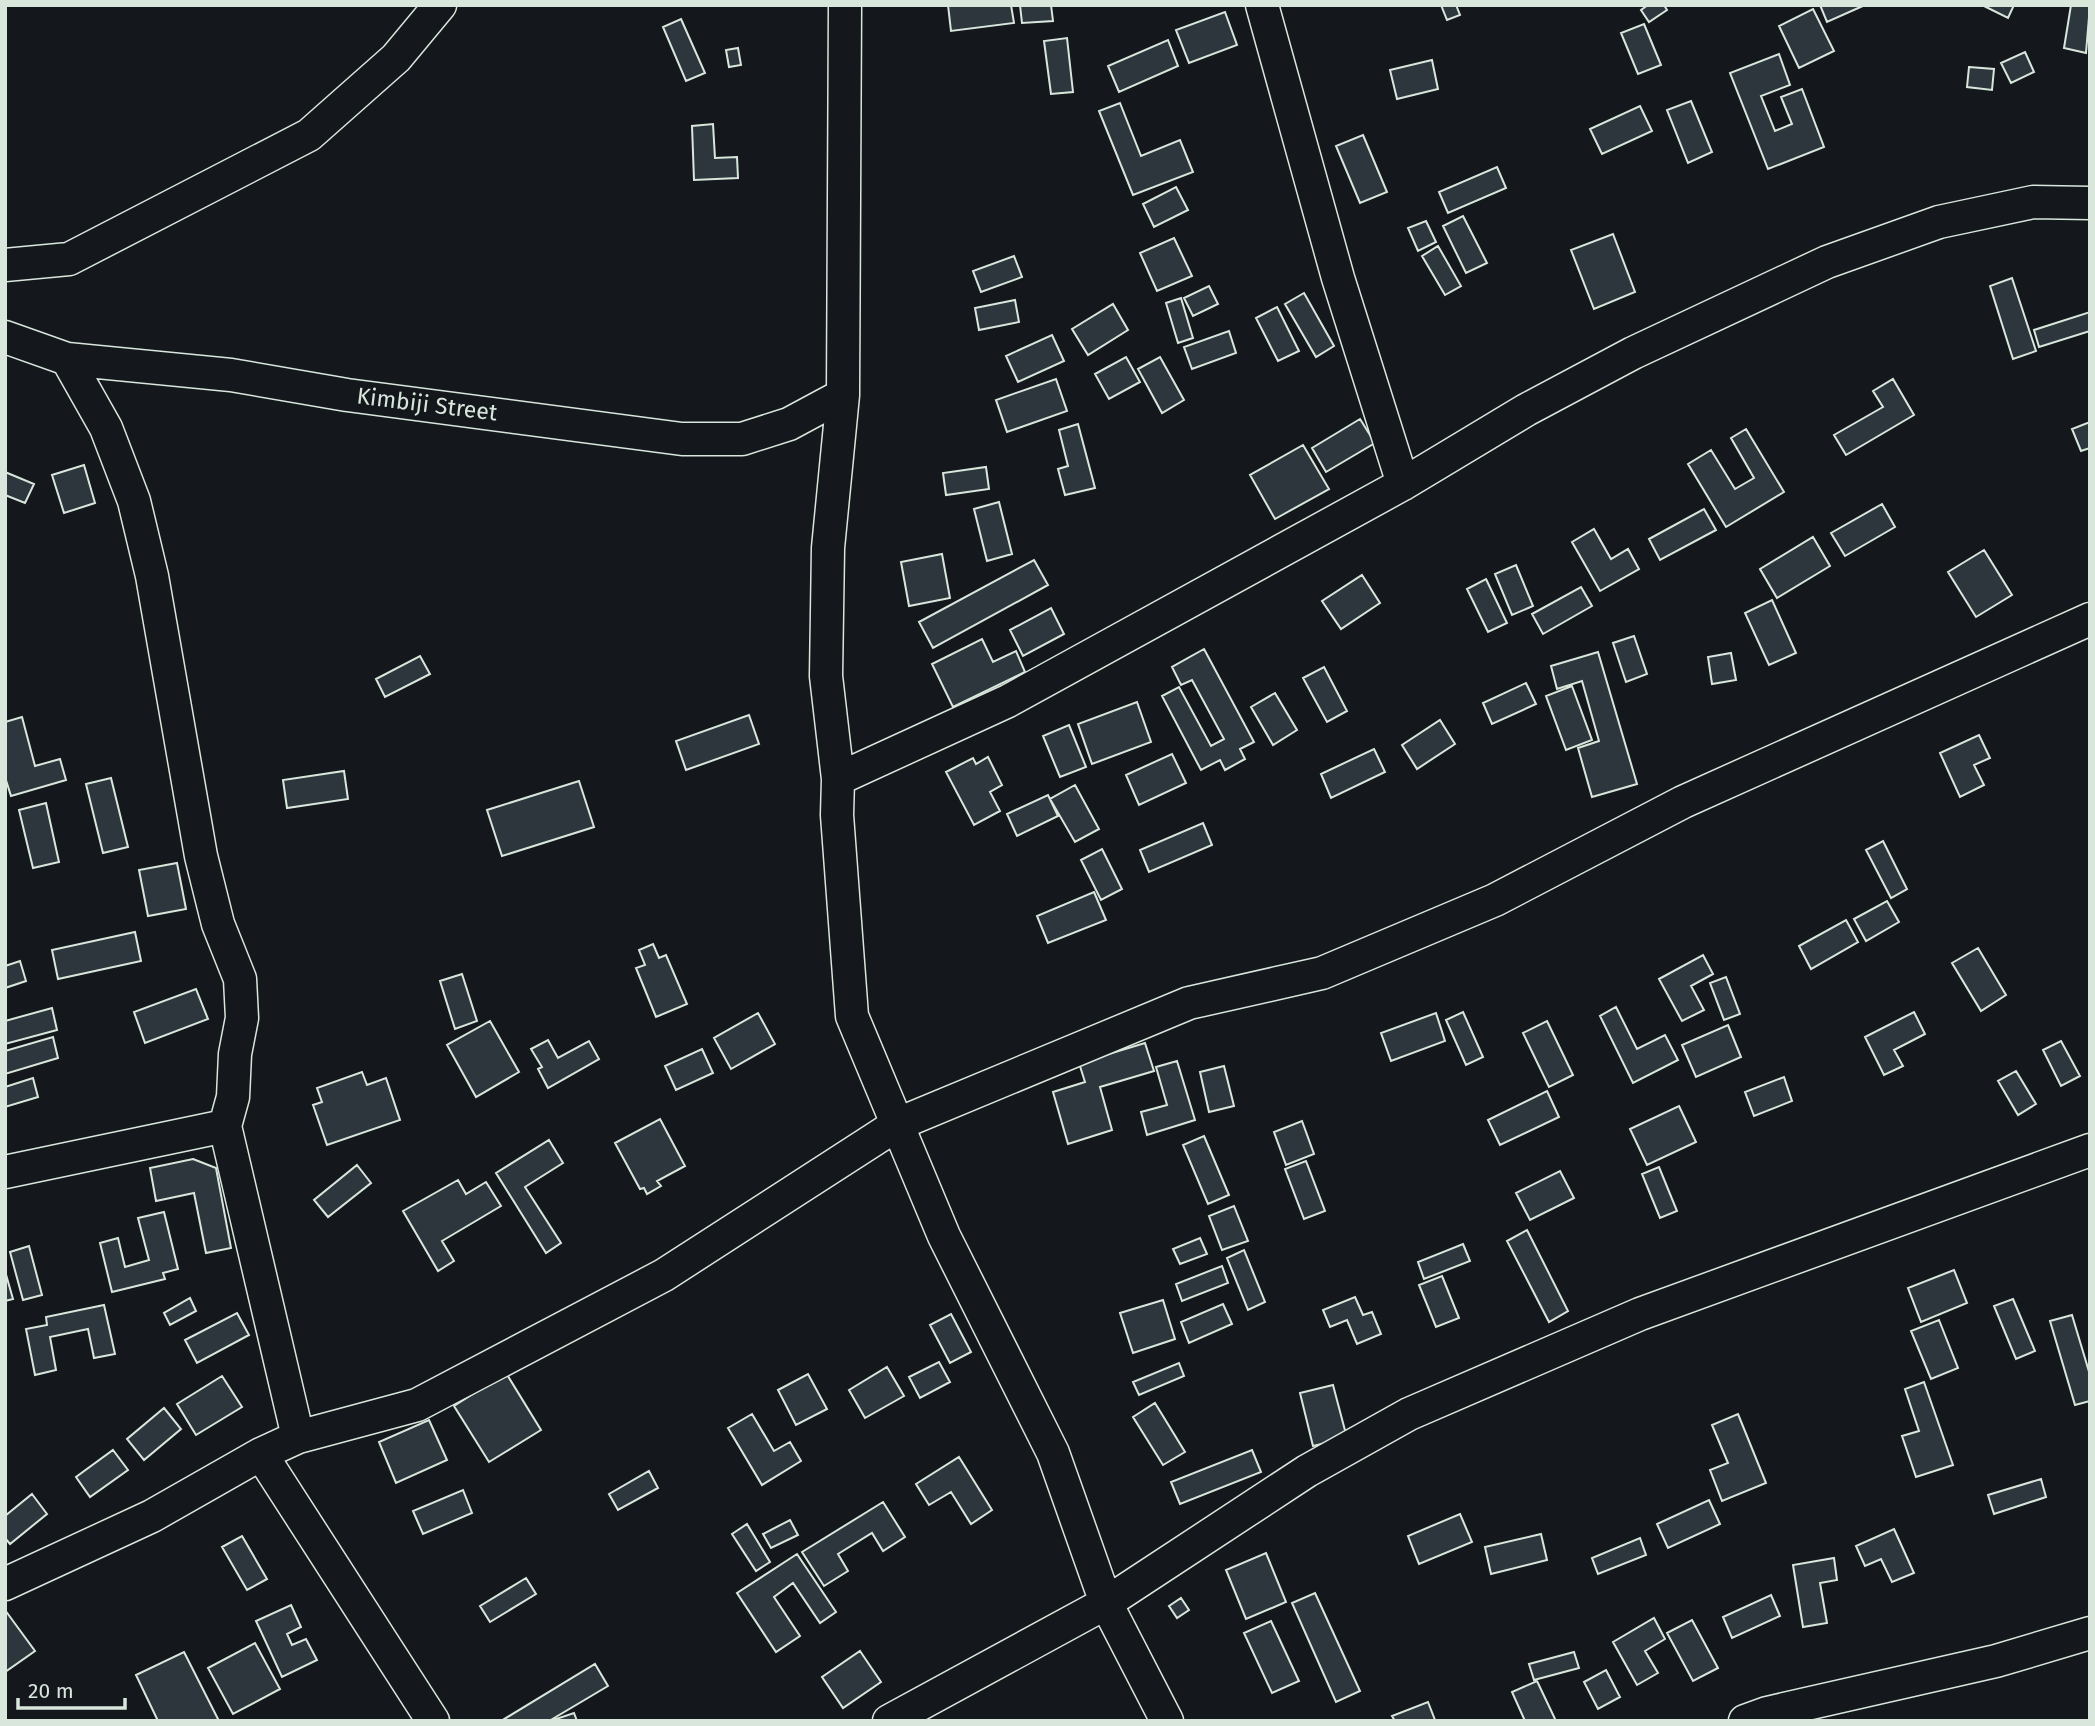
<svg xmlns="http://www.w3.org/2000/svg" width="2095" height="1726" viewBox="0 0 2095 1726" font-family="'Fira Sans',sans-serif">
<rect width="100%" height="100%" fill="#14181c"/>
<!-- building -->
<path fill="#2c363c" stroke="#d8e6dc" stroke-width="2" d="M948 5H1011L1014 23 951 31Z
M1020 5H1051L1053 21 1022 23Z
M1441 5H1456L1460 15 1447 20Z
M1648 5H1664L1667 10 1649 22 1641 10Z
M1820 5H1865L1827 22Z
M1982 5H2014L2008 18Z
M2071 5H2090L2086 53 2064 48Z
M1813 9 1834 51 1799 68 1779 26Z
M1225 12 1237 45 1189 63 1176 30Z
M681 19 705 73 686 81 663 27Z
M1644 24 1661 65 1638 74 1621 33Z
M1067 38 1073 92 1051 94 1044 41Z
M1168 40 1178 66 1119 92 1108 66Z
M738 48 741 65 729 67 726 50Z
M2025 52 2034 72 2011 83 2001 63Z
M1779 54 1790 85 1761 96 1775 131 1792 124 1781 97 1802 89 1824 147 1768 169 1730 73Z
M1432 60 1438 89 1397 99 1390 70Z
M1969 67 1994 69 1992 90 1967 87Z
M1691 101 1712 152 1688 163 1667 110Z
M1120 103 1141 156 1180 140 1193 172 1133 195 1099 111Z
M1640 106 1652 131 1602 154 1590 129Z
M713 124 715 158 737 157 738 178 694 180 692 126Z
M1363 135 1387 192 1360 203 1336 146Z
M1497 167 1506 188 1448 213 1439 192Z
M1176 187 1188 210 1154 227 1143 204Z
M1463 216 1487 263 1466 273 1443 226Z
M1426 221 1436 242 1418 251 1408 228Z
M1613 234 1635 292 1594 309 1571 250Z
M1174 238 1192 276 1157 291 1140 253Z
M1438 246 1461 286 1445 295 1422 256Z
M1014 256 1022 277 981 292 973 271Z
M2012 278 2036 351 2013 359 1990 286Z
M1209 286 1218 304 1193 316 1184 298Z
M1304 293 1334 346 1316 357 1285 304Z
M1181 298 1193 338 1178 343 1166 303Z
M1015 300 1019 322 979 330 975 308Z
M1113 304 1128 330 1088 355 1072 329Z
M1277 307 1299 351 1278 361 1256 318Z
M2090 312V331L2039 347 2034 330Z
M1229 331 1236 353 1192 369 1184 347Z
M1052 335 1064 361 1018 382 1006 356Z
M1126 357 1140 382 1109 399 1095 374Z
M1160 357 1184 400 1162 413 1138 369Z
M1056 379 1067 411 1007 432 996 400Z
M1893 379 1914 415 1846 455 1834 435 1883 407 1873 391Z
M1360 419 1375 443 1326 472 1312 448Z
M2090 422V448L2081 451 2072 429Z
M1078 424 1095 488 1065 495 1058 469 1068 466 1059 430Z
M1746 429 1784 492 1726 527 1688 464 1711 450 1735 489 1754 478 1731 438Z
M1303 445 1329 489 1275 519 1250 475Z
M84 465 95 503 64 513 52 475Z
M986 467 989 489 946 495 943 473Z
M5 472 34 484 25 503 5 495Z
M999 502 1012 554 987 561 974 509Z
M1882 504 1895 527 1845 556 1831 533Z
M1704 509 1716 530 1660 560 1649 539Z
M1594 529 1611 559 1628 549 1639 569 1600 591 1572 542Z
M1813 537 1830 566 1777 598 1760 569Z
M1984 550 2012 595 1976 617 1948 572Z
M942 554 950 598 909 606 901 562Z
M1034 560 1048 585 933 648 919 622Z
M1516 565 1533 606 1512 615 1495 574Z
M1362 575 1380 603 1341 629 1322 601Z
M1486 579 1507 623 1488 632 1467 589Z
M1581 587 1592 606 1543 634 1532 614Z
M1772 600 1796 653 1769 665 1745 613Z
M1051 608 1064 634 1023 656 1010 630Z
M1634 636 1647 674 1626 682 1613 643Z
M982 639 993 662 1016 651 1025 672 953 707 932 664Z
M1204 649 1254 742 1240 749 1245 759 1225 770 1220 760 1201 770 1162 696 1179 687 1211 746 1224 739 1192 680 1181 685 1172 667Z
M1598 652 1637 784 1592 797 1578 748 1599 741 1582 681 1557 689 1551 666Z
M1731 653 1736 680 1712 684 1708 657Z
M420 656 430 674 385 697 376 679Z
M1324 667 1347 711 1327 722 1303 678Z
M1526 683 1536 704 1492 724 1483 703Z
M1572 686 1592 740 1566 750 1546 696Z
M1275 693 1297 730 1273 745 1251 707Z
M1137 702 1151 742 1092 764 1078 724Z
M749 715 759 744 686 770 676 741Z
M22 717 35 766 60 759 66 780 11 796 5 777V722Z
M1440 720 1455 744 1417 769 1402 745Z
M1069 725 1086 767 1060 777 1043 736Z
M1979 735 1990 758 1974 765 1984 785 1960 797 1940 753Z
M1374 749 1385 772 1331 798 1321 774Z
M1172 754 1186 783 1139 805 1126 775Z
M988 757 1002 785 990 792 1000 811 974 825 946 772 973 758 976 764Z
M344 771 348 799 287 808 283 780Z
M111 778 128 847 103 853 86 784Z
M579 781 594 827 502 856 487 810Z
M1075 785 1099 829 1075 842 1050 799Z
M1048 795 1058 816 1017 836 1007 814Z
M46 803 59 862 33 868 19 810Z
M1203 823 1212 845 1149 872 1140 850Z
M1883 841 1907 889 1891 898 1866 850Z
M1102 849 1122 889 1101 900 1081 860Z
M177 863 186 909 148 916 139 870Z
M1094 892 1106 920 1048 943 1037 916Z
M1887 901 1899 922 1866 941 1854 919Z
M1846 920 1858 942 1811 969 1799 946Z
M135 932 141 961 58 979 52 950Z
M653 944 659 958 666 955 687 1004 656 1017 636 968 645 965 639 950Z
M1978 948 2006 995 1981 1011 1952 963Z
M1703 955 1713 974 1691 986 1704 1010 1682 1021 1659 979Z
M20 961 26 981 5 988V966Z
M462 974 477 1021 455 1029 440 981Z
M1726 977 1740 1014 1724 1020 1710 983Z
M196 989 208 1019 145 1043 134 1012Z
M1616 1007 1637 1049 1665 1035 1678 1060 1633 1083 1600 1016Z
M52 1008 57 1030 5 1044V1021Z
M1463 1012 1483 1057 1466 1065 1446 1020Z
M1914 1012 1925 1034 1894 1050 1903 1066 1884 1075 1865 1037Z
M758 1013 775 1044 731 1069 714 1038Z
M1436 1013 1445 1041 1391 1061 1381 1033Z
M490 1021 519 1072 476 1097 447 1045Z
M1547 1021 1573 1075 1549 1087 1523 1033Z
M1728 1025 1741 1057 1696 1077 1682 1045Z
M53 1037 58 1058 5 1074V1051Z
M548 1040 558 1058 589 1041 599 1059 548 1088 538 1069 542 1067 531 1049Z
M2061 1041 2080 1076 2061 1086 2043 1050Z
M1145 1043 1154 1071 1100 1087 1112 1130 1068 1144 1053 1092 1085 1082 1079 1063Z
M702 1049 713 1073 676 1090 665 1066Z
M1177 1061 1195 1120 1147 1135 1141 1112 1167 1105 1156 1067Z
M1224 1066 1234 1106 1209 1112 1200 1072Z
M2016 1071 2036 1104 2018 1115 1998 1081Z
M362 1072 367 1085 386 1078 400 1120 327 1145 313 1105 322 1102 317 1088Z
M1784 1077 1792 1101 1754 1116 1745 1092Z
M33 1078 38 1097 5 1107V1087Z
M1547 1091 1559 1117 1500 1145 1488 1120Z
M1679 1106 1696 1142 1647 1165 1630 1129Z
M660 1119 685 1166 657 1181 661 1186 647 1194 644 1188 640 1189 615 1143Z
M1302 1121 1314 1154 1286 1165 1274 1132Z
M1204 1136 1229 1195 1208 1204 1183 1145Z
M549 1140 563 1163 525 1187 561 1243 546 1253 496 1173Z
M193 1159 216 1168 231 1248 206 1253 194 1193 156 1201 150 1168Z
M1306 1161 1325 1211 1304 1219 1285 1169Z
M357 1165 371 1183 328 1217 314 1200Z
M1659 1167 1677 1211 1660 1218 1642 1174Z
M1560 1171 1574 1198 1530 1220 1516 1193Z
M458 1180 466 1194 486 1182 501 1206 442 1241 454 1261 438 1271 403 1211Z
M1234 1206 1248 1241 1222 1250 1209 1216Z
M164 1212 178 1269 163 1273 165 1279 112 1292 100 1243 118 1238 125 1267 149 1260 138 1218Z
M1527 1230 1568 1311 1549 1322 1507 1241Z
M1200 1238 1207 1254 1180 1264 1173 1249Z
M1463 1244 1470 1261 1424 1279 1418 1262Z
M29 1246 42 1295 23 1300 10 1252Z
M1244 1250 1265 1302 1248 1310 1227 1258Z
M1222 1266 1228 1283 1182 1301 1176 1284Z
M1954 1270 1967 1303 1921 1322 1908 1288Z
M5 1271 13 1299 5 1301Z
M1442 1276 1459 1318 1436 1327 1419 1285Z
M1355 1297 1363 1315 1372 1312 1381 1334 1357 1344 1347 1320 1330 1327 1323 1310Z
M190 1298 196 1311 170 1325 164 1313Z
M2013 1299 2035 1351 2016 1359 1994 1306Z
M1163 1300 1175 1339 1133 1353 1120 1313Z
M1223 1304 1232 1324 1189 1343 1181 1322Z
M104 1305 115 1354 94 1358 88 1329 50 1337 56 1370 35 1375 26 1329 47 1325 46 1317Z
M237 1313 249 1335 197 1363 185 1340Z
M951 1314 971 1352 950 1363 930 1325Z
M2072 1315 2090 1375V1401L2075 1405 2050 1321Z
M1939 1320 1958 1368 1931 1379 1911 1331Z
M939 1362 950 1382 920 1398 909 1377Z
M1179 1363 1184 1376 1139 1395 1133 1382Z
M887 1367 904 1396 865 1418 849 1390Z
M506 1373 541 1430 489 1462 454 1406Z
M808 1374 827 1409 796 1425 778 1390Z
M222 1376 242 1407 196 1435 177 1404Z
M1924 1382 1953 1465 1916 1477 1902 1436 1919 1431 1905 1389Z
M1333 1385 1347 1438 1313 1446 1300 1393Z
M1155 1403 1185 1452 1163 1465 1133 1417Z
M164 1408 181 1429 144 1460 127 1439Z
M752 1414 774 1451 790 1442 801 1461 762 1485 728 1428Z
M1738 1414 1766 1483 1722 1501 1710 1470 1728 1463 1712 1425Z
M429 1420 447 1460 396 1483 379 1442Z
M113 1450 128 1470 90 1497 76 1477Z
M1252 1450 1261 1472 1180 1504 1171 1482Z
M959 1457 992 1510 971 1524 951 1492 929 1505 916 1484Z
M649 1471 658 1488 618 1510 609 1494Z
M2041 1479 2046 1497 1994 1514 1988 1495Z
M463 1490 472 1513 423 1534 413 1511Z
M32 1494 47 1514 10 1544 5 1538V1516Z
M1709 1500 1720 1524 1668 1548 1657 1524Z
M883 1502 905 1537 883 1551 872 1533 838 1554 848 1571 824 1586 802 1552Z
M1460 1514 1472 1542 1419 1564 1408 1536Z
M790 1520 798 1535 771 1548 763 1534Z
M747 1524 770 1562 756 1571 732 1534Z
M1894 1529 1914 1573 1892 1582 1881 1559 1865 1566 1856 1546Z
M1541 1534 1547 1560 1491 1574 1485 1547Z
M242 1536 267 1579 247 1590 222 1547Z
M1640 1538 1646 1555 1598 1574 1592 1558Z
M1266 1553 1286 1602 1246 1619 1226 1570Z
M797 1554 836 1612 820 1623 793 1583 774 1597 800 1636 776 1652 737 1593Z
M1834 1558 1837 1580 1820 1583 1827 1623 1803 1627 1793 1565Z
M526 1578 536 1594 490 1622 480 1606Z
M1315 1593 1360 1691 1336 1702 1292 1603Z
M1771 1595 1780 1616 1732 1638 1723 1617Z
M1181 1598 1189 1610 1177 1618 1169 1606Z
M291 1605 301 1627 287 1634 292 1645 306 1639 317 1660 282 1677 256 1621Z
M5 1610 35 1651 5 1672Z
M1654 1618 1665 1639 1645 1651 1658 1673 1637 1685 1613 1642Z
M1692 1620 1718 1668 1693 1681 1667 1633Z
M1271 1621 1299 1681 1272 1693 1244 1633Z
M255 1643 280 1689 233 1714 208 1668Z
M860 1651 881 1682 843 1708 822 1677Z
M184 1652 219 1721H158L136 1675Z
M1574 1652 1579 1668 1534 1680 1529 1664Z
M595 1664 608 1686 549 1721H501Z
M1606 1670 1620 1697 1598 1709 1584 1682Z
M1537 1681 1556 1721H1525L1512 1692Z
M1428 1702 1435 1720 1395 1721 1392 1716Z
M574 1713 577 1721H557L556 1719Z"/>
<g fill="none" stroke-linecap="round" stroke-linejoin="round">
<!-- street casing -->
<g stroke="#d8e6dc" stroke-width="35">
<path id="street" d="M845 5 843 395 828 548 826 676 838 779 837 815 852 1016 944 1236 1053 1453 1106 1603 1167 1721
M1262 5 1338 278 1403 484
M5 265 69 259 309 135 396 58 440 5
M5 337 67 359 231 375 347 395 682 439H742L789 424 843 395
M67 359 106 428 134 501 152 576 201 856 218 924 240 979 242 1018 235 1054 233 1097 225 1126 298 1437
M838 779 1008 701 1403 484 1526 410 1633 353 1827 262 1939 222 2033 202 2090 203
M5 1172 225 1126
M261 1454 433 1721
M5 1584 152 1516 261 1454 298 1437 417 1405 664 1275 898 1124 1189 1003 1322 973 1495 900 1683 802 2090 619
M889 1721 1106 1603 1307 1471 1409 1414 1640 1314 2090 1150
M1745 1721 1767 1713 1996 1661 2090 1633"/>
</g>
<!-- street -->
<use href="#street" stroke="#14181c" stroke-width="32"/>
</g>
<g text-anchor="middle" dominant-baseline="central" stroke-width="5" stroke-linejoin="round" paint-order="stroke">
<!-- street labels -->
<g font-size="23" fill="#d8e6dc" stroke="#14181c">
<text transform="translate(427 404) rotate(7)">Kimbiji Street</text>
</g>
</g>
<!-- border -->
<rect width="2095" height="1726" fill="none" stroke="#d8e6dc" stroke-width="14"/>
<!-- scale -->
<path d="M18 1698v10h107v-10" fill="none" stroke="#d8e6dc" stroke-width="3.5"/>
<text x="28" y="1698" font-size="21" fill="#d8e6dc" stroke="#14181c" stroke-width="5" paint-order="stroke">20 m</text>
</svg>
